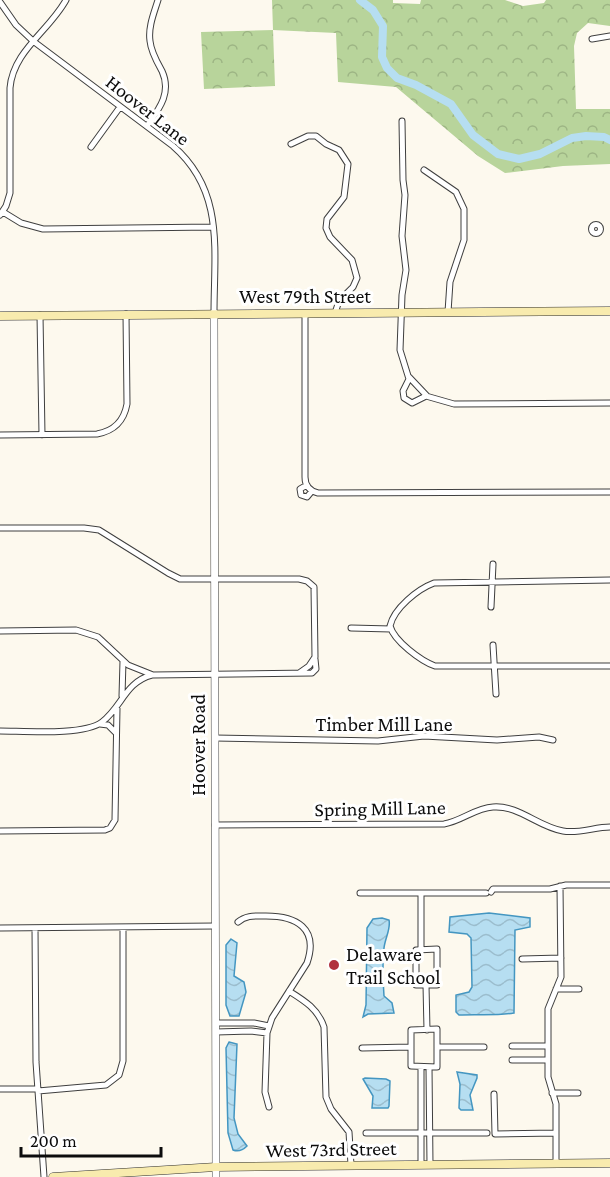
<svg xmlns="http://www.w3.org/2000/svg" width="610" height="1177" viewBox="0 0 610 1177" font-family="'Crimson Pro',serif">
<defs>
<pattern id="forest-crowns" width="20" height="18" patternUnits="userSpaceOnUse" patternTransform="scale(1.5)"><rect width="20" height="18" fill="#b8d49b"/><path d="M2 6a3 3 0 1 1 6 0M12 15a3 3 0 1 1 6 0" fill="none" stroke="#9db584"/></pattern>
<pattern id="water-waves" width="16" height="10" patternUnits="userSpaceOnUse" patternTransform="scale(1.5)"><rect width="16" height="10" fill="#b6def1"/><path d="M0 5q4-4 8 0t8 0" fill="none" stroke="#9bbdcd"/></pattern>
</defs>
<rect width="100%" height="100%" fill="#fdf9ee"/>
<!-- forest -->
<path fill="url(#forest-crowns)" d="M272 0H393V3L420 4 421 0H505L523 6 544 3 546 0H610V26L588 23 577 33 574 46 576 109H610V164L563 166 505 173 478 156 396 87 338 82 336 33 273 30 275 86 204 89 201 32 273 30Z"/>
<!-- water -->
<path fill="url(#water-waves)" stroke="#4496c1" stroke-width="1.5" d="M489 913 530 918V927L515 930 514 1013C495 1016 478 1014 459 1015L456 1012V995L469 992 472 987 471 938 467 934 449 932 450 917Z
M382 918 389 920C391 929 385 938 384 948 382 964 383 980 384 996L392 1003 394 1013 368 1014 363 1017 366 1005 367 928 373 919Z
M231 939 237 943 234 976 244 982 246 992 239 1016H230L226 1005V945Z
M229 1042 237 1044 234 1118 238 1134 247 1146C243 1150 238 1152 233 1150L228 1133 226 1048Z
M457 1072 477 1075V1078L470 1095 473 1110H461L459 1108 460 1084Z
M365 1078 386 1079 390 1081 389 1106 388 1108H372L373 1096 363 1079Z"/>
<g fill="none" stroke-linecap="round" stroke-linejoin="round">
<!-- river -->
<path stroke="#b6def1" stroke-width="8" d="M360 0 373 10 383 26 382 57 387 68 397 78 416 85 451 104 473 135 498 154 519 159 540 154 572 138 586 136 604 137 610 140"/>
<!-- minor casing -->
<g stroke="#3f3f3f" stroke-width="7">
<path id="minor" d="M0 2 16 25 33 41 173 146C225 191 214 251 214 313
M592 39 610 36
M402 121 403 180 405 195 402 236 406 270 402 295 400 350 409 379 403 391 404 398 412 403 426 396 454 404 610 403
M147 126C159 109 172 93 162 71 157 62 151 52 150 41 148 27 154 13 158 0
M291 144 308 136H316L326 144 339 150 348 164 344 197 327 219 326 228 330 237 352 260 357 278 353 287 339 301 335 313
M91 147 120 107
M424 170 456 192 464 209V240L450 282 448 312
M3 212 21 223 43 229 213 227
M0 215 6 206 10 193V88C13 51 49 31 66 0
M591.5 229a4.5 4.5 0 1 1 9 0a4.5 4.5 0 1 1-9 0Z
M305 313V477C305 486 310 491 318 493L610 492
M40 315 42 435
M409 377 427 396
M0 435 97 434C114 431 124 421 127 404L126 314
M307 485 300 489 301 495 307 497 312 491
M0 528H84L99 530 168 573 180 579H299L307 581 314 587 315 657 309 666 299 673
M610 580 434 583C418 589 394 608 390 626 394 641 421 661 435 666H610
M491 607 493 564
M351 628 391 629
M0 631 76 630 98 637 128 665 153 675 312 673 316 669 315 659
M493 645 496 694
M122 696 123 661
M100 724 108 725 115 732
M0 731C24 731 83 736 102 722 122 707 125 682 152 675
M215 738 378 741 424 736 497 740 539 737 553 740
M215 825 444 824C462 821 475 808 493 807 519 805 538 827 563 831 578 834 595 827 610 827
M0 831 105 830 110 828 115 820 117 708
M491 892 493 889H550L566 885H610
M360 893H486
M421 893V950
M238 922C246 915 255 916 266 916 296 916 319 928 307 963L272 1018 267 1033 265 1092 269 1107
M0 928 215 926
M35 928 36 1062 44 1177
M437 949V985H416V950Z
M522 959 561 958
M426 985 427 1030
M556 989H579
M289 991C305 1001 318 1009 324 1027L326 1097 331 1109 349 1132 351 1165
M216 1023H254L269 1026
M437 1029V1067L411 1066V1030Z
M216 1032 251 1031 267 1033
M512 1046H548
M437 1047H484
M362 1048 411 1047
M512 1060H548
M421 1067V1165
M429 1067 430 1165
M0 1089H38
M38 1091 106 1085 119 1075 123 1061V927
M552 1093H578
M494 1094 495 1134 556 1133
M366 1133H487
M556 1163V1104L548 1077V1009L561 977 560 886"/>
</g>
<!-- tertiary casing -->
<g stroke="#3f3f3f" stroke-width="8">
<path id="tertiary" d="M214 313 216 1177"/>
</g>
<!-- secondary casing -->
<g stroke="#2e2e2e" stroke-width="9">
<path id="secondary" d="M0 316 610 311
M53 1177 216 1167 610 1163"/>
</g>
<!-- minor -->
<use href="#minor" stroke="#fff" stroke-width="5"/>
<!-- tertiary -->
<use href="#tertiary" stroke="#fff" stroke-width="7"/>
<!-- secondary -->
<use href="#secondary" stroke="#f8ebae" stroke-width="8"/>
</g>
<!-- markers -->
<circle fill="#b0313e" stroke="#fff" stroke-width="2" cx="334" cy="965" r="6"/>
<g text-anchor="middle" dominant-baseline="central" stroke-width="6" stroke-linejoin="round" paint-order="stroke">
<!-- street labels -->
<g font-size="20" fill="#0c0c0c" stroke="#fff">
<text transform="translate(148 110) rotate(38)">Hoover Lane</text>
<text x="305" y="296">West 79th Street</text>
<text x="384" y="724">Timber Mill Lane</text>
<text transform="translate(198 745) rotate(-90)">Hoover Road</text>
<text transform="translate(380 808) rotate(-1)">Spring Mill Lane</text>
<text transform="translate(331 1149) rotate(-1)">West 73rd Street</text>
</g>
<!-- poi labels -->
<g font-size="20" fill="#0c0c0c" stroke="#fff" text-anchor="start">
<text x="346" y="954">Delaware<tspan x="346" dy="23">Trail School</tspan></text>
</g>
</g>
<!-- scale -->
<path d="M21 1147v9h140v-9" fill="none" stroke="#0c0c0c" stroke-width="3"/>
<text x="30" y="1147" font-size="18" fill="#0c0c0c" stroke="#ffffff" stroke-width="4.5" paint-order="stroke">200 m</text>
</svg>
